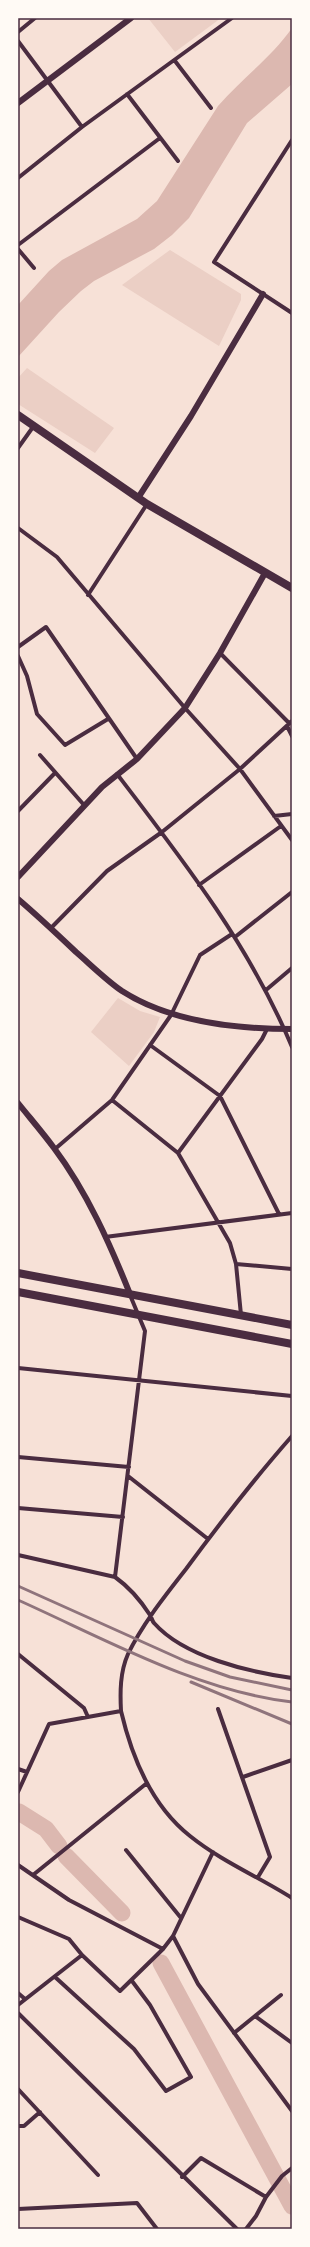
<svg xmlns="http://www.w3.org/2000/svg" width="310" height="2247" viewBox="0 0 310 2247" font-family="Arial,sans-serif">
<rect width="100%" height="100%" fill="#f7e1d7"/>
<!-- green -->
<path fill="#ebcfc5" d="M148 18H221L175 52Z
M170 250 241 294V300L219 346 122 285Z
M27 368 114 428 95 453 18 404V378Z
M118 998 140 1011 160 1017 154 1032 129 1066 91 1032Z"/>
<!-- water -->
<path fill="#dcb8b0" d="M292 28V84L247 123 189 218 172 235 154 249 94 281 81 291 59 312 18 357V305L49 271 62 260 137 219 157 201 218 106C241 79 271 58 292 28Z"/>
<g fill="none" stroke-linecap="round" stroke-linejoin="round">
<!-- river -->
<path stroke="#dcb8b0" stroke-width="17" d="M19 1812 46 1829 59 1846
M66 1856 122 1913
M161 1963 292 2206"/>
<!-- minor -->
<path stroke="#4a2c40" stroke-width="4" d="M18 32 35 18
M18 41 82 127
M175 61 211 108
M127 94 178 161
M292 140 214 262 292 313
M18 178 82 127 232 18
M18 245 160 138
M18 249 34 268
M18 448 33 427
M18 528 57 557 185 708 240 769 292 840
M88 595 147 504
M18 647 46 627 137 759
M220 653 289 723
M18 656 27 676 37 714 65 745 108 719
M287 726 292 736
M40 755 84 805
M117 774C183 860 250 946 292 1047
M18 811 54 774
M274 816 292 814
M199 885 281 826
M51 928 107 871 162 832 240 769 292 721
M235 937 292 892
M266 990 292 968
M150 1045 220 1096 279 1214
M112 1100 178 1153 230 1243 236 1264 241 1315
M55 1149 112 1100 171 1015 200 955 232 934
M178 1153 262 1039 267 1029
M105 1237 292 1213
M236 1264 292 1269
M130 1295 145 1331 115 1577C129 1587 141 1601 150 1615 152 1618 152 1621 154 1623 184 1657 249 1672 292 1678
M18 1368 292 1396
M18 1457 129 1467
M128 1476 208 1539
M18 1508 123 1517
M18 1555 115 1577
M18 1654 84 1708 88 1717
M218 1709 270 1857 258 1877
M121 1711C120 1692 120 1672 128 1654 143 1623 165 1596 186 1569 220 1523 255 1478 292 1436
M18 1769 27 1772
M243 1777 292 1760
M18 1792 49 1724 121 1711C132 1758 152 1806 190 1836 221 1861 259 1877 292 1898
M126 1850 181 1918
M18 1865 69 1900 163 1949
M33 1875 147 1783
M18 1917 69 1939 82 1955
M173 1936 198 1984 292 2111
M55 1977 134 2049 166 2091 191 2077 150 2005 132 1981
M18 1993 25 1999
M18 2005 82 1955 120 1991 163 1949 173 1936 213 1852
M18 2013 237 2229
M255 2016 281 1995
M234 2033 255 2016 292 2043
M18 2089 98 2175
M18 2126H24L40 2112
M182 2177 201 2158 266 2197 282 2176 292 2168
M18 2209 137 2203 157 2229
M246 2229 256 2216 266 2197"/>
<!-- tertiary -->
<path stroke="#4a2c40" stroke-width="6" d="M18 103 131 18
M138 498 191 416 263 294
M18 877 102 787 137 759 185 708 220 653 265 573
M18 899C38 916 57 934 76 952 91 965 106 980 122 991 170 1022 236 1029 292 1029
M18 1103C30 1118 43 1133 54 1148 87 1192 110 1244 130 1294"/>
<!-- trunk -->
<path stroke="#4a2c40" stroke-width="8" d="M18 415 147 504 292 588
M18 1273 292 1325
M18 1292 292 1344"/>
<!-- rail -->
<path stroke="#8f747c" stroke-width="3" d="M18 1586 185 1661 230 1677 292 1690
M18 1600C105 1639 197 1691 292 1702
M191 1682 292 1724"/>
</g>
<!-- border -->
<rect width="310" height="2247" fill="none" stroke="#fffaf5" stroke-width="38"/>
<rect x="19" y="19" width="272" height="2209" fill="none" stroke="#4a2c40" stroke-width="1.5"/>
</svg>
